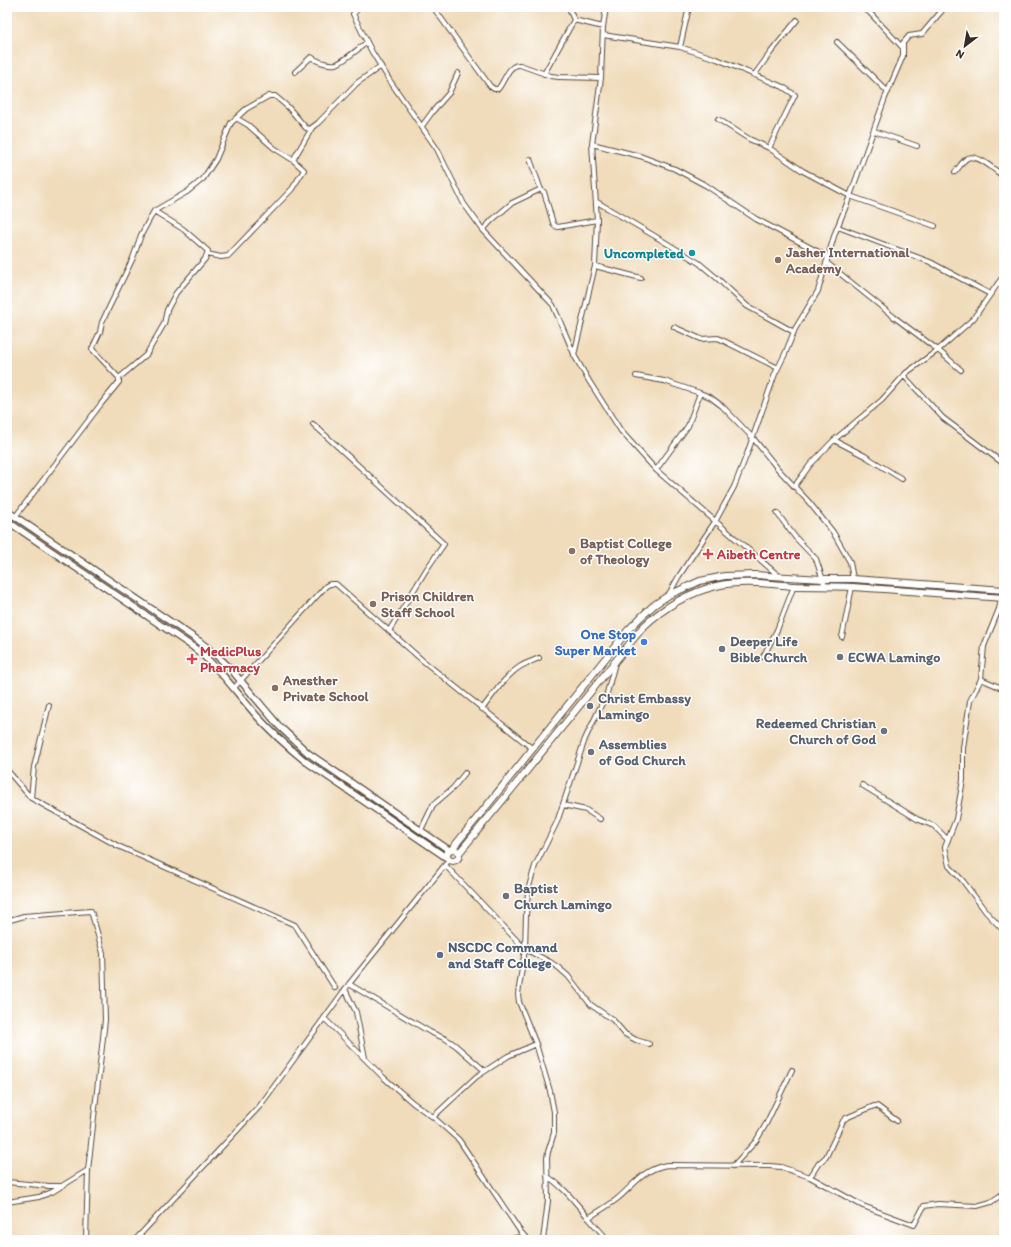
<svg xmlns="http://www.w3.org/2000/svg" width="1011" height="1247" viewBox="0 0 1011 1247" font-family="Itim,sans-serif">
<rect width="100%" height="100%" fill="#fff"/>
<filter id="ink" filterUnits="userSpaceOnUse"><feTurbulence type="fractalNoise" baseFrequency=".025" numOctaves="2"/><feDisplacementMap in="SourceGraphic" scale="8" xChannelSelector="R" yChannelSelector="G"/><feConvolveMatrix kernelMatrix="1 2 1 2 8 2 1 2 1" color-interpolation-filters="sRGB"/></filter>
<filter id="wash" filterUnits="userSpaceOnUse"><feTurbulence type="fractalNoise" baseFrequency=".012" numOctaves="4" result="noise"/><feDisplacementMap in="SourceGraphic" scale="16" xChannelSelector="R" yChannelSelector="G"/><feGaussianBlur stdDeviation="0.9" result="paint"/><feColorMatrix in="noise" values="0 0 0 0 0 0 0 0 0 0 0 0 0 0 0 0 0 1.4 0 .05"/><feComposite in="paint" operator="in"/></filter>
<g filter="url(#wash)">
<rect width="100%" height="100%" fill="#f0dbba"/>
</g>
<g filter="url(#ink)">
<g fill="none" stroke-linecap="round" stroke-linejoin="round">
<!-- minor casing -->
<g stroke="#564535" stroke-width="6">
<path id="minor" d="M360 7 353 14 372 52 390 81 437 149 464 204 483 230 553 305 574 354
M433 7 490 86 494 89H498C505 81 508 64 520 65L551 76 559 77 601 78
M571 7 570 11 574 20
M606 7 603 27 601 78 592 144 597 220 595 266 574 355 589 381 621 431 656 470 779 576
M861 7 869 12 903 48
M603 35 680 47 717 59 783 87 795 95 769 148
M837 42 888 92
M680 47 689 7
M295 72 311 57C318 62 327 65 336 64 341 63 361 47 367 42
M544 74 574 20 603 27
M755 74 771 52 797 20
M236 118 248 125 274 148 293 160
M718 119 749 139 769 148 803 171 850 196 935 226
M422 126 433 111 449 93 458 73
M874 131 917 146
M592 144 640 156 675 169 707 186 756 219 828 257
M530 159 541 190 544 192 553 223 555 226 558 227 597 220
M955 172C959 168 962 162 966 159 975 151 996 171 1004 177
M597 202 658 238 699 263 718 279 747 306 794 332
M838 227 930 262 990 294
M483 230 492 220 512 203 541 189
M207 254 221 257 228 256 292 189 304 170 293 160 312 128
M827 263 894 317 938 350 961 370
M595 266 641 278
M674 327 701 339 718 338 778 368
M636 376 664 381 700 393 710 397 722 406 753 438 778 469 808 501 833 532 850 562 853 579
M904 376 943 418 1004 464
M119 378 146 355 164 324 167 310 176 293 205 259 208 251 183 229 154 211
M313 424 444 544 426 570 389 631
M834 440 865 456 902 479
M656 470 688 426 700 393
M794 487 810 465 834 440 882 400 906 373 938 350 973 319 1004 275
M777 513 795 537 816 559 825 586
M15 517 101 404 119 382V378L92 349 100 332 102 322 133 258 141 235 154 211 187 192 203 179 216 159 231 123 246 109 269 96H275L288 107 306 128 310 129 318 123 357 83 381 66
M1004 592 1001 598 999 609 984 646 981 679 1004 689
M669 594 679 576 716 520 734 487 747 454 775 374 785 354 795 329 818 291 835 233 850 196 885 98 903 56V43L909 36 922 34 945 7
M842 637 852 587
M763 657 777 630 794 586
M981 679 970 701 963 748V780L956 819 945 847 949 866 963 881 986 912 1004 931
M234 688 326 586 330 584H336L422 660 533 749
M482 709C494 694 505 676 521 666 526 663 533 661 539 658
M7 770 31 798 34 767 49 705
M862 785 917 819 934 826 948 840
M31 798 118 846 295 925 335 988
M563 805 586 810 600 819
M421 830 433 805 453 788 465 773
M445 865 525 949 550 962 559 968 568 976 591 1005 613 1020 625 1034 636 1040 649 1044
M7 921 24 916 91 911 103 953 105 1020 88 1170 86 1240
M349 984 430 1032 446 1039 455 1045 485 1071
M345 989 356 1012 365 1058
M324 1018 383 1077 413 1103 433 1117 459 1140 520 1231 528 1240
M433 1117 476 1077 508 1056 536 1044
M733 1166 756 1141 766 1124 792 1070
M547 1176C564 1187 574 1201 587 1216 594 1225 601 1232 608 1240
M810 1177 819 1163 826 1157 843 1121 846 1118 874 1106H877L897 1121
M7 1182 49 1186H61
M7 1202 39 1197 52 1192 88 1170
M588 1218C598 1212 608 1206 617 1199 634 1185 643 1169 667 1165L769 1166 781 1167 810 1177 863 1206 914 1225 924 1206 938 1204 977 1206 991 1202 1004 1193
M135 1240 259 1107 349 984 449 860
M506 1240 524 1236
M543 1240 548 1201 547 1158 548 1152 554 1133V1112L550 1091 536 1044 519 1002 518 994 525 949 526 915 528 892 530 883 535 866 557 822 585 739 607 693 615 663"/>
</g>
<!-- tertiary casing -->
<g stroke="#564535" stroke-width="8">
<path id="tertiary" d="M7 511 199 641 215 654 229 667 279 726 308 753 449 850
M7 521 193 647C218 666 235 691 256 715 271 732 288 747 305 761L447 858"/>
</g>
<!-- secondary casing -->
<g stroke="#564535" stroke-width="8">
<path id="secondary" d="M447 855a6 6 0 1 1 12 0a6 6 0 1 1-12 0Z
M452 849 629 629 641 617 654 605 669 595 700 581 725 576 754 575 823 579H853L1004 590
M459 853 512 789 643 627C664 607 688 593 716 586 742 580 769 584 795 586 814 586 833 586 853 587 903 590 954 595 1004 598"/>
</g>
<!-- minor -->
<use href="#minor" stroke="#fff" stroke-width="4"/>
<!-- tertiary -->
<use href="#tertiary" stroke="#fff" stroke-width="5.5"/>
<!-- secondary -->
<use href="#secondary" stroke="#fff" stroke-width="6"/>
</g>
</g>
<!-- markers -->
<circle fill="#0f9aa8" stroke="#fff" stroke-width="1.5" cx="692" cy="253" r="4"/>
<g fill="#8d6e63" stroke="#fff" stroke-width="1.5">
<circle cx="778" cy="260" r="4"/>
<circle cx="572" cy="551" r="4"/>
<circle cx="373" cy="604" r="4"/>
<circle cx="275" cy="688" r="4"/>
</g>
<g fill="#e0444e" stroke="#fff" stroke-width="1.5">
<path d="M706 548h4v4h4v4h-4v4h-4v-4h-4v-4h4z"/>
<path d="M190 653h4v4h4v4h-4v4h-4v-4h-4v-4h4z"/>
</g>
<circle fill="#3f7fe0" stroke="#fff" stroke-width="1.5" cx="644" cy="642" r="4"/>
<g fill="#6b7280" stroke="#fff" stroke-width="1.5">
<circle cx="722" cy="649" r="4"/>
<circle cx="840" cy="657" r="4"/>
<circle cx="590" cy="706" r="4"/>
<circle cx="884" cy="731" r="4"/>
<circle cx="591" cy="752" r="4"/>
<circle cx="506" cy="896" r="4"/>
</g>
<circle fill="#5c6f8a" stroke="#fff" stroke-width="1.5" cx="440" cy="955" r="4"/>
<g text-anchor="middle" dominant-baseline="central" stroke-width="3" stroke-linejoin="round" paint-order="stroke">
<!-- education labels -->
<g font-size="14" font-weight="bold" fill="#785e54" stroke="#fff" text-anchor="start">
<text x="786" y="252">Jasher International<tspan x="786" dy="16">Academy</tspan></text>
<text x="580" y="543">Baptist College<tspan x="580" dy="16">of Theology</tspan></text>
<text x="381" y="596">Prison Children<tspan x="381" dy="16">Staff School</tspan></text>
<text x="283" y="680">Anesther<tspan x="283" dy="16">Private School</tspan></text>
</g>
<!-- culture labels -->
<g font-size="14" font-weight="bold" fill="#0d838f" stroke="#fff" text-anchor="end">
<text x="684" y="253">Uncompleted</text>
</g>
<!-- health labels -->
<g font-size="14" font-weight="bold" fill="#be3a42" stroke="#fff" text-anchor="start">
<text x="717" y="554">Aibeth Centre</text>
<text x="200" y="651">MedicPlus<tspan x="200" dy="16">Pharmacy</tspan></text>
</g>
<!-- shop labels -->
<g font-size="14" font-weight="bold" fill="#366cbe" stroke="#fff" text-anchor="end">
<text x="636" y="634">One Stop<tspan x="636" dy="16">Super Market</tspan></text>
</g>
<!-- worship labels -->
<g font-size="14" font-weight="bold" fill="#5b616d" stroke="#fff" text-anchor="start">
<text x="730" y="641">Deeper Life<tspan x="730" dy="16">Bible Church</tspan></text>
<text x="848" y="657">ECWA Lamingo</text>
<text x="598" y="698">Christ Embassy<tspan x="598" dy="16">Lamingo</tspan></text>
<text x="876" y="723" text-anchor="end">Redeemed Christian<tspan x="876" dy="16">Church of God</tspan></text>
<text x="599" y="744">Assemblies<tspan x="599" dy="16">of God Church</tspan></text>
<text x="514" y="888">Baptist<tspan x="514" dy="16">Church Lamingo</tspan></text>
</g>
<!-- service labels -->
<g font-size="14" font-weight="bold" fill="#4e5e75" stroke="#fff" text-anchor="start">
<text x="448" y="947">NSCDC Command<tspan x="448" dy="16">and Staff College</tspan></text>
</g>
</g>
<!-- margin -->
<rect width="1011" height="1247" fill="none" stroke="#fff" stroke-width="24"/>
<!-- north arrow -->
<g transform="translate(965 46) rotate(211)" stroke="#ffffff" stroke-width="3" paint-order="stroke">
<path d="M0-3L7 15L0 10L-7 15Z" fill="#3b2a1e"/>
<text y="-6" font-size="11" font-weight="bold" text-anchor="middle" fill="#3b2a1e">N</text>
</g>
</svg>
